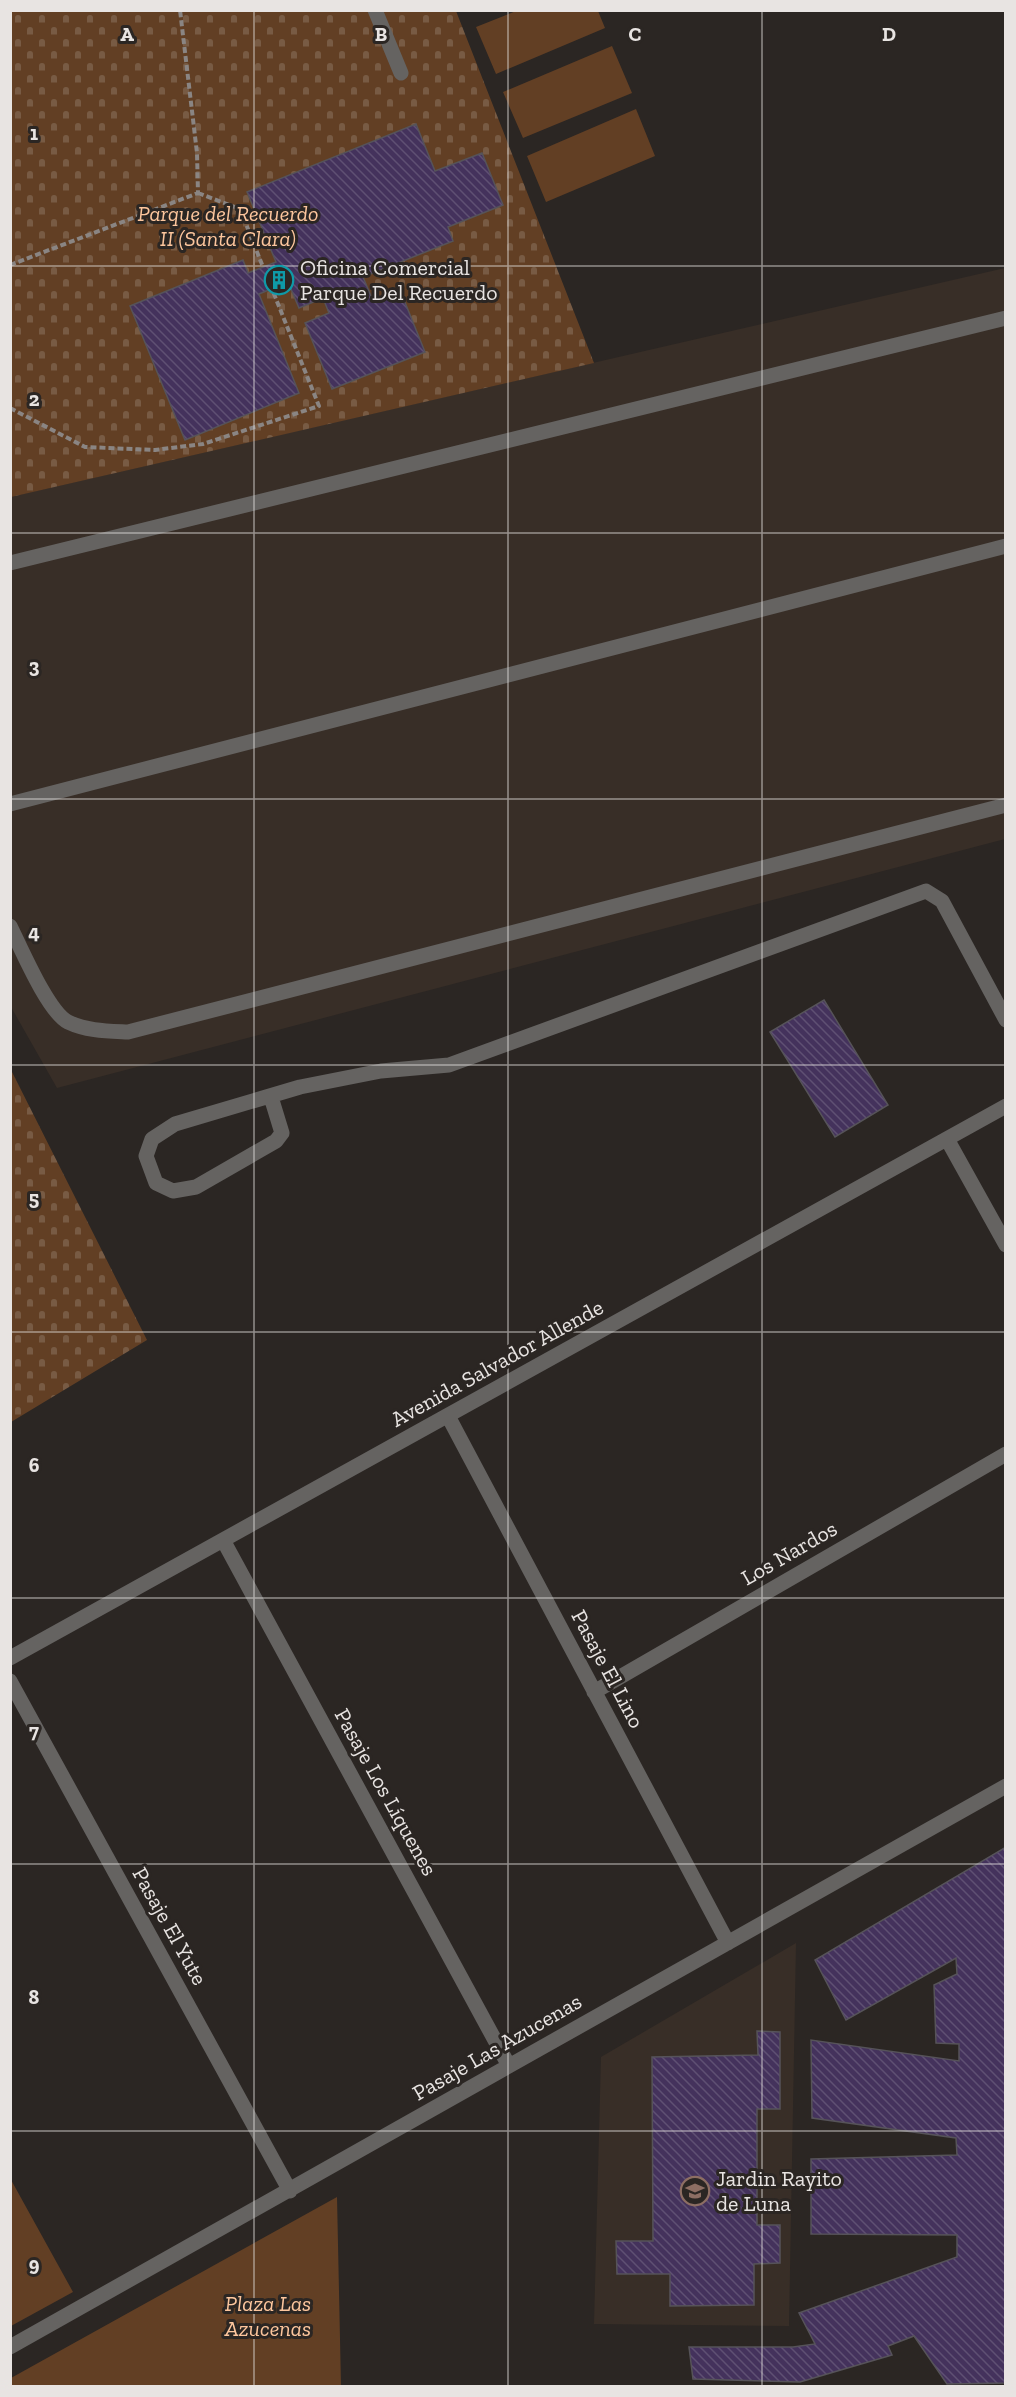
<svg xmlns="http://www.w3.org/2000/svg" width="1016" height="2397" viewBox="0 0 1016 2397" font-family="'Zilla Slab',serif">
<defs>
<pattern id="cemetery-stones" width="16" height="16" patternUnits="userSpaceOnUse" patternTransform="scale(1.5)"><rect width="16" height="16" fill="#623f24"/><path d="M2 7V4a2 2 0 0 1 4 0v3zM10 15v-3a2 2 0 0 1 4 0v3z" fill="#785b44"/></pattern>
<pattern id="building-back-hatch" width="6" height="6" patternUnits="userSpaceOnUse" patternTransform="scale(1.5)"><rect width="6" height="6" fill="#44325c"/><path d="M-1 5l2 2M0 0l6 6M5-1l2 2" fill="none" stroke="#5f5073"/></pattern>
</defs>
<rect width="100%" height="100%" fill="#2b2623"/>
<!-- built -->
<path fill="#382e27" d="M1005 268V839L57 1088 11 1007 10 497Z
M796 1943 789 2326 594 2324 601 2057Z"/>
<!-- green -->
<path fill="#623f24" d="M598 11 605 28 496 74 476 27 516 11Z
M612 46 632 93 523 138 503 92Z
M636 109 655 156 546 202 527 156Z
M10 2178 73 2292 11 2326H10Z
M337 2197 341 2386H11V2378Z"/>
<!-- cemetery -->
<path fill="url(#cemetery-stones)" d="M10 11H456L594 363 11 497Z
M11 1070 147 1340 11 1422H10Z"/>
<!-- building -->
<path fill="url(#building-back-hatch)" stroke="#565359" stroke-width="1.5" d="M416 124 435 171 482 153 503 205 448 227 453 241 363 277 373 301 400 290 425 352 332 389 305 323 329 313 323 298 299 308 288 282 259 294 299 393 185 440 130 306 243 260 248 273 276 262 247 192Z
M824 1000 888 1105 835 1137 770 1032Z
M1006 1847V2383L947 2384 914 2336 888 2346 892 2355 800 2382 693 2379 689 2347H793L815 2344 799 2313 957 2257V2235L811 2234V2159L957 2155 956 2138 812 2118 811 2040 959 2061V2044L936 2043 934 1985 957 1974 956 1958 846 2020 815 1960Z
M757 2031 780 2032V2109H757V2225H780V2263L754 2264V2305L670 2306V2274H617L616 2241H653L652 2057 758 2055Z"/>
<g fill="none" stroke-linecap="round" stroke-linejoin="round">
<!-- path -->
<path stroke="#8a8583" stroke-width="4" stroke-dasharray="6 3" stroke-linecap="butt" d="M198 193 240 209 263 267
M10 265 198 193 197 153 180 10
M10 408 85 447 155 450 203 444 319 406 272 289"/>
<!-- minor -->
<path stroke="#656361" stroke-width="15" d="M375 10 401 73
M10 563 1006 318
M10 804 1006 546
M10 926C21 948 48 1012 68 1022 87 1031 107 1031 128 1032L1006 805
M271 1097 282 1133 276 1141 196 1187 173 1191 156 1183 146 1156 152 1139 175 1124 300 1087 381 1071 449 1065 926 891 942 901 1006 1020
M947 1139 1006 1245
M448 1416 728 1943
M223 1540 509 2066
M10 1658 1006 1106
M10 1681 290 2191
M594 1692 1006 1454
M10 2347 1006 1786"/>
</g>
<!-- grid -->
<path fill="none" stroke="#e8e4e2" stroke-width="1.5" stroke-opacity="0.55" d="M254 10V2386M508 10V2386M762 10V2386M10 266H1006M10 533H1006M10 799H1006M10 1065H1006M10 1332H1006M10 1598H1006M10 1864H1006M10 2131H1006"/>
<!-- icons -->
<defs>
<g id="building-ring" transform="scale(1.5)"><circle r="9.5" fill="#2b2623" stroke="#0f9aa8" stroke-width="1.5"/><path d="M-4-6H4V6H1V3H-1V6H-4ZM-2.5-4.3h1.7v1.8h-1.7ZM.8-4.3h1.7v1.8H.8ZM-2.5-1h1.7V.8h-1.7ZM.8-1h1.7V.8H.8Z" fill="#0f9aa8"/></g>
<g id="school-ring" transform="scale(1.5)"><circle r="9.5" fill="#2b2623" stroke="#8d6e63" stroke-width="1.5"/><path d="M0-5L7-2L0 1L-7-2ZM-4 1L0 2.5L4 1V4Q0 6-4 4Z" fill="#8d6e63"/></g>
</defs>
<g fill-rule="evenodd">
<use href="#building-ring" x="279" y="280"/>
<use href="#school-ring" x="695" y="2191"/>
</g>
<g text-anchor="middle" dominant-baseline="central" stroke-width="6" stroke-linejoin="round" paint-order="stroke">
<!-- park labels -->
<g font-size="22" font-style="italic" fill="#fdc69d" stroke="#2b2623">
<text x="228" y="213">Parque del Recuerdo<tspan x="228" dy="25">II (Santa Clara)</tspan></text>
<text x="268" y="2303">Plaza Las<tspan x="268" dy="25">Azucenas</tspan></text>
</g>
<!-- poi labels -->
<g font-size="22" fill="#e8e4e2" stroke="#2b2623" text-anchor="start">
<text x="300" y="267">Oficina Comercial<tspan x="300" dy="25">Parque Del Recuerdo</tspan></text>
<text x="716" y="2178">Jardin Rayito<tspan x="716" dy="25">de Luna</tspan></text>
</g>
<!-- street labels -->
<g font-size="22" fill="#e8e4e2" stroke="#2b2623">
<text transform="translate(497 1363) rotate(-29)">Avenida Salvador Allende</text>
<text transform="translate(789 1553) rotate(-30)">Los Nardos</text>
<text transform="translate(608 1669) rotate(62)">Pasaje El Lino</text>
<text transform="translate(386 1792) rotate(61)">Pasaje Los Líquenes</text>
<text transform="translate(170 1926) rotate(61)">Pasaje El Yute</text>
<text transform="translate(497 2047) rotate(-30)">Pasaje Las Azucenas</text>
</g>
</g>
<g font-size="20" text-anchor="middle" font-weight="bold" fill="#e8e4e2" stroke="#2b2623" stroke-width="6" stroke-linejoin="round" paint-order="stroke">
<text x="127" y="41">A</text>
<text x="381" y="41">B</text>
<text x="635" y="41">C</text>
<text x="889" y="41">D</text>
<text x="34" y="140">1</text>
<text x="34" y="406">2</text>
<text x="34" y="673">3</text>
<text x="34" y="939">4</text>
<text x="34" y="1205">5</text>
<text x="34" y="1472">6</text>
<text x="34" y="1738">7</text>
<text x="34" y="2004">8</text>
<text x="34" y="2271">9</text>
</g>
<!-- border -->
<rect width="1016" height="2397" fill="none" stroke="#e8e4e2" stroke-width="24"/>
</svg>
